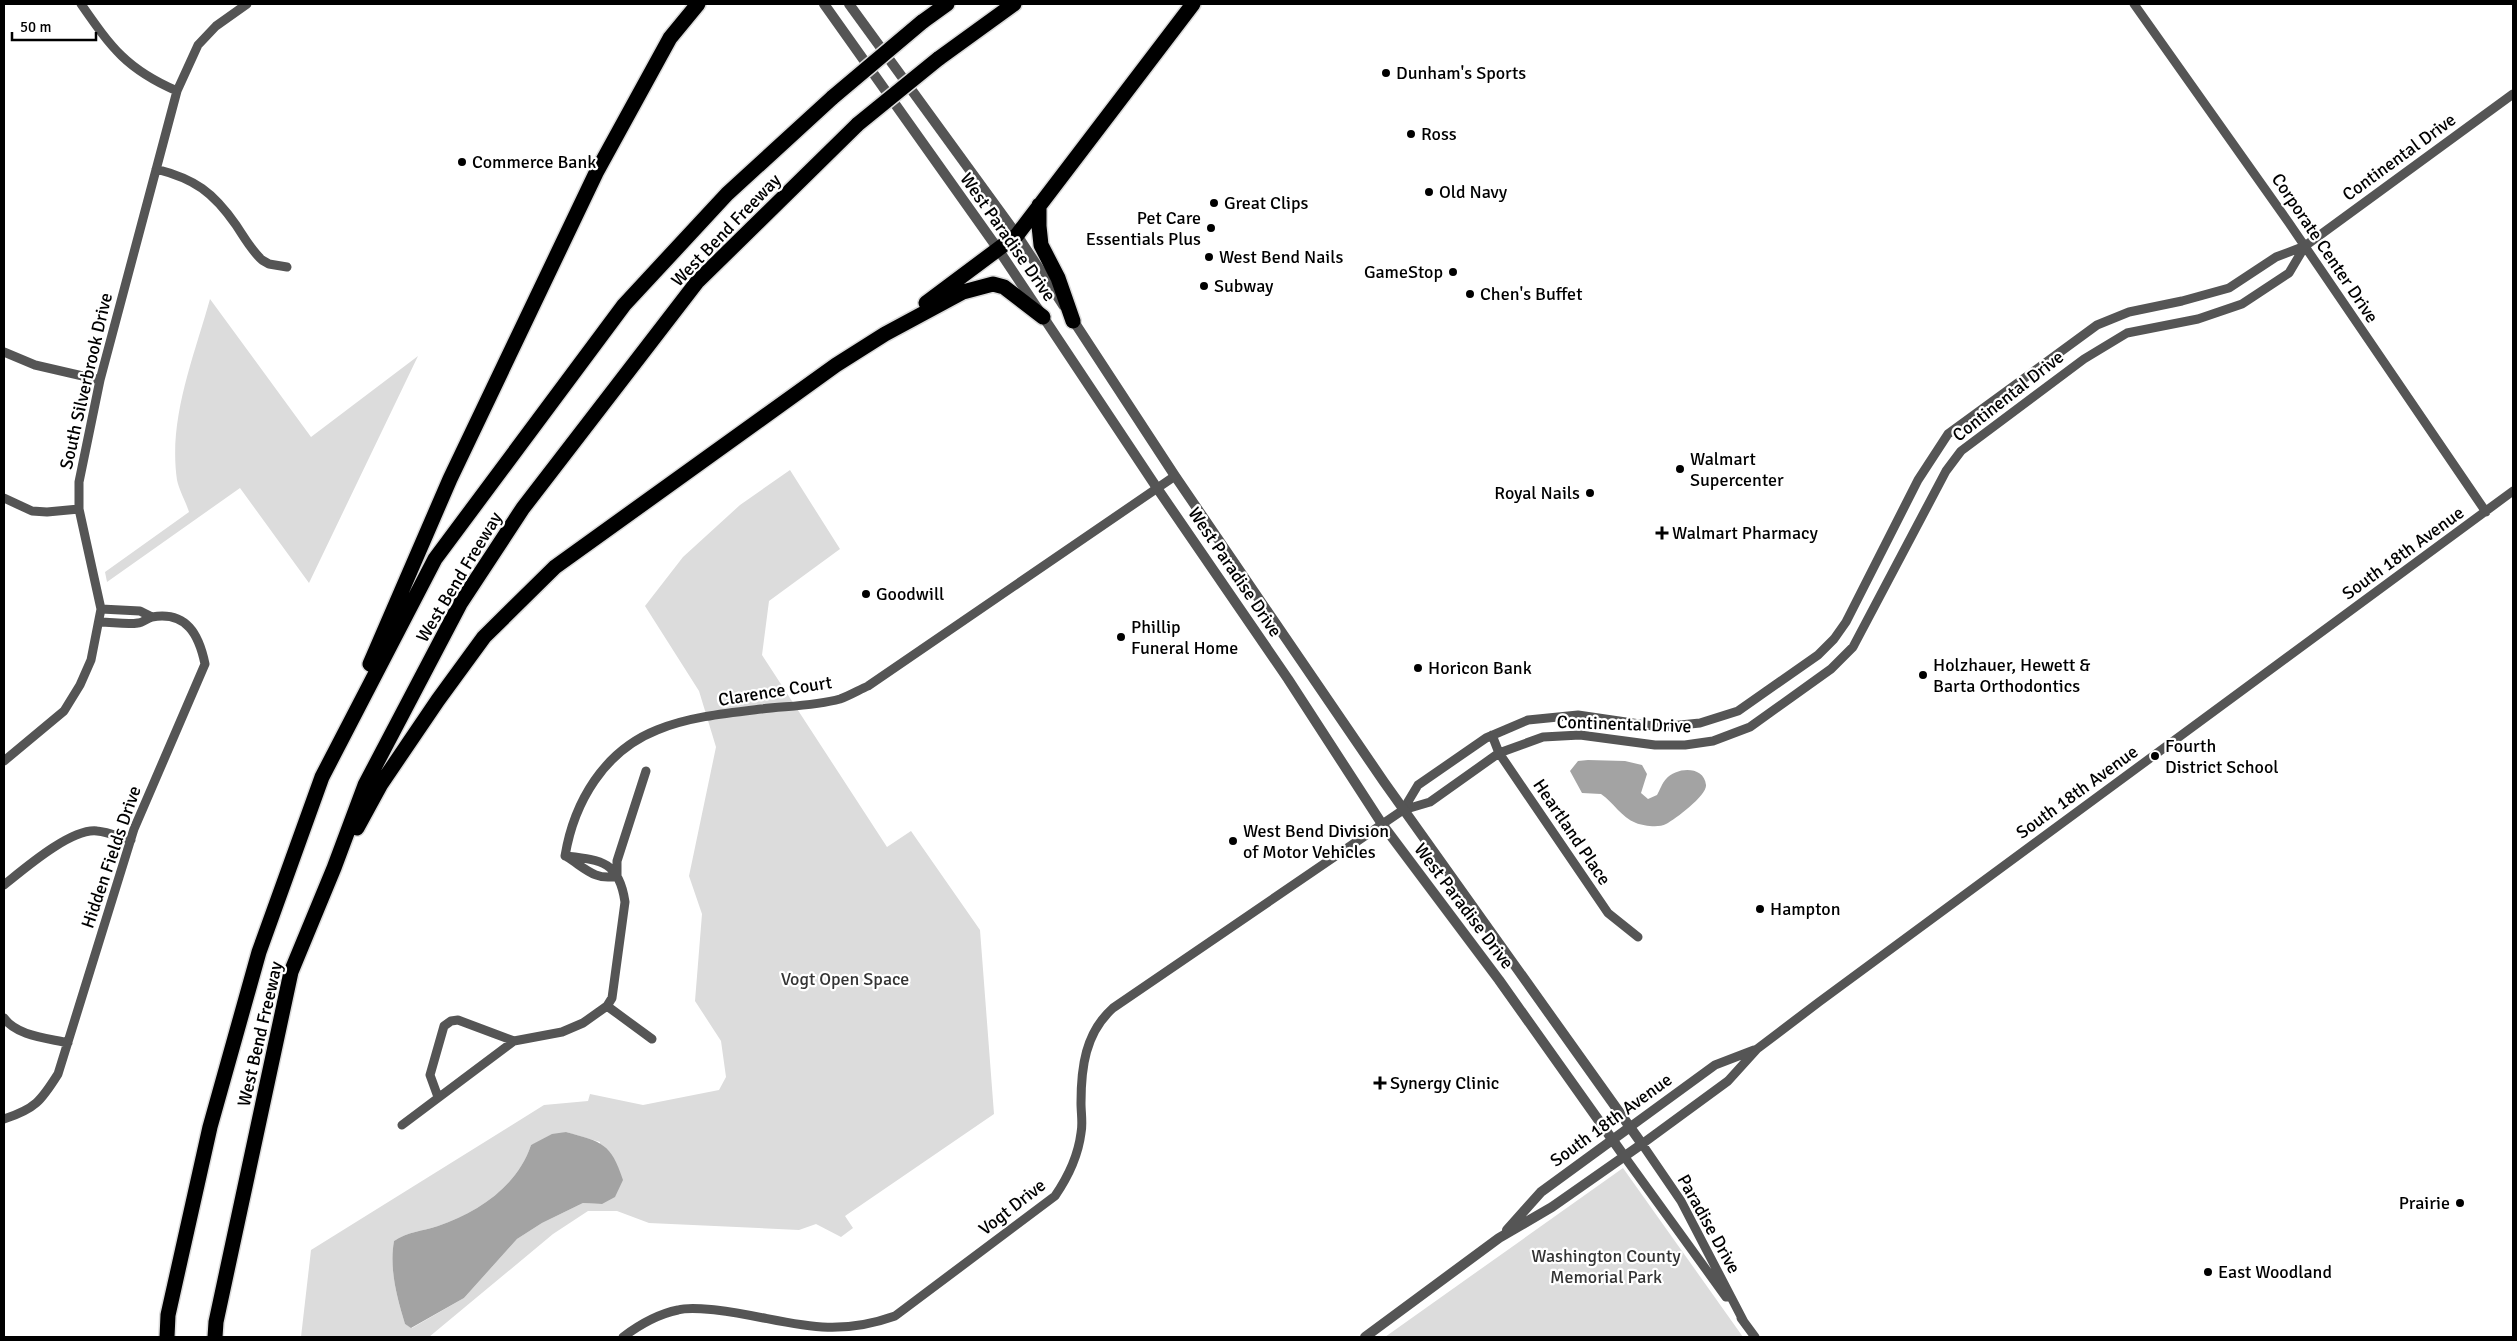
<svg xmlns="http://www.w3.org/2000/svg" width="2517" height="1341" viewBox="0 0 2517 1341" font-family="Signika,sans-serif">
<rect width="100%" height="100%" fill="#fff"/>
<!-- green -->
<path fill="#dcdcdc" fill-rule="evenodd" d="M210 299 311 437 418 356 309 583 240 488 107 582 105 572 189 512C186 502 179 490 177 480 168 419 194 357 210 299Z
M790 470 840 549 769 601 762 655 887 847 911 831 980 930 994 1114 845 1216 853 1228 841 1237 816 1224 799 1230 649 1223 617 1211H588L553 1234 429 1337H301L311 1250 544 1105 588 1101 590 1094 643 1105 719 1090 726 1077 721 1041 695 1001 702 914 689 876 716 747 699 691 645 606 683 557 740 505ZM566 1132 600 1142 602 1204 583 1203 542 1223 517 1239 464 1298 412 1328 405 1324C397 1297 389 1269 394 1241 407 1232 423 1231 438 1226 478 1212 517 1187 531 1145Z
M1623 1168 1743 1337H1385Z"/>
<!-- water -->
<path fill="#a3a3a3" d="M1588 760 1625 761 1642 765 1647 774 1641 793 1648 799 1657 795C1660 790 1662 783 1666 779 1676 767 1704 765 1706 785 1707 795 1676 819 1666 824 1659 828 1644 826 1636 823 1621 817 1614 803 1601 794L1582 793 1570 771 1578 761Z
M566 1132C602 1142 611 1143 623 1180L615 1197 602 1204 583 1203 542 1223 517 1239 464 1298 411 1328 405 1324C397 1297 389 1269 394 1241 407 1232 423 1231 438 1226 478 1212 517 1187 531 1145L552 1134Z"/>
<g fill="none" stroke-linecap="round" stroke-linejoin="round">
<!-- motorway casing -->
<g stroke="#dbdbdb" stroke-width="18">
<path id="motorway" d="M922 22 947 4
M938 59 1014 4
M1039 205V226L1041 245 1058 278 1073 321
M926 303 1017 235 1193 4
M370 664 450 479 596 173 670 38 698 4
M357 828 381 784 438 700 484 637 555 567 836 365 885 334 963 292 993 284 1004 287 1043 317
M167 1337 168 1315 210 1127 259 952 322 777 435 559 624 305 727 194 833 97
M215 1337 216 1322 291 972 334 868 365 785 460 604 523 508 697 282 858 124"/>
</g>
<!-- minor -->
<path stroke="#555" stroke-width="9" d="M81 4C111 47 126 69 177 91
M2134 4 2289 223 2486 512
M156 169C195 179 213 192 236 225 244 237 251 250 262 260L269 264 287 267
M4 352 35 365 100 380
M4 498 32 511 47 512 79 509
M101 609 140 611 152 617
M1492 735 1499 753 1608 913 1638 937
M4 761 64 711 80 685 91 660 101 609 79 509V482L100 380 177 91 198 45 216 26 247 4
M1403 810 1418 785 1486 738 1528 720 1578 715 1660 727 1700 723 1738 711 1818 655 1834 639 1846 622 1918 480 1948 434 2097 325 2129 312 2182 301 2229 288 2276 257 2305 246 2513 94
M565 856C574 802 604 751 657 730 688 717 727 713 761 709 787 706 815 706 840 699 849 696 859 690 868 686L1175 476
M567 857C585 868 595 881 617 876
M617 876V861L646 771
M4 885C24 869 71 828 97 831 108 832 120 837 131 840
M607 1006 652 1039
M4 1018C17 1036 47 1038 68 1043
M438 1097 430 1075 444 1026 451 1021 458 1020 514 1041
M4 1119C35 1109 41 1101 58 1074L134 829 205 664C199 635 187 611 152 617 147 618 143 623 138 623 126 625 112 622 100 622
M402 1125 514 1041 562 1032 583 1023 607 1006 612 998 625 902C619 861 601 860 565 856
M1630 1127 1715 1065 1754 1050
M1624 1156 1726 1297
M1741 1318 1755 1337
M1744 1322 1681 1201 1642 1144 1728 1081 1757 1049 1819 1002 2513 491
M623 1337C639 1325 658 1314 678 1310 689 1307 704 1309 716 1310 784 1318 825 1341 895 1316L1055 1196C1068 1177 1078 1157 1081 1133 1083 1124 1081 1113 1081 1103 1081 1068 1085 1033 1113 1008L1403 810 1430 802 1499 753 1543 737 1580 735 1655 745H1685L1713 741 1750 727 1831 669 1853 647 1946 471 1961 451 2084 359 2127 333 2198 319 2242 304 2289 273 2305 246"/>
<!-- tertiary -->
<path stroke="#555" stroke-width="10" d="M824 4 998 249 1157 488 1288 679 1382 824 1499 980 1624 1156
M849 4 1017 235 1063 305
M1071 317 1175 476 1384 782 1642 1144 1552 1207 1499 1238 1365 1337
M1507 1230 1541 1192 1630 1127"/>
<!-- motorway -->
<use href="#motorway" stroke="#000" stroke-width="15"/>
<!-- motorway-bridge casing -->
<g stroke="#dbdbdb" stroke-width="18" stroke-linecap="butt">
<path id="motorway-bridge" d="M833 97 922 22
M858 124 938 59"/>
</g>
<!-- motorway-bridge -->
<use href="#motorway-bridge" stroke="#000" stroke-width="15"/>
</g>
<!-- markers -->
<g fill="#000" stroke="#fff" stroke-width="2">
<circle cx="1386" cy="73" r="5"/>
<circle cx="1411" cy="134" r="5"/>
<circle cx="462" cy="162" r="5"/>
<circle cx="1429" cy="192" r="5"/>
<circle cx="1214" cy="203" r="5"/>
<circle cx="1211" cy="228" r="5"/>
<circle cx="1209" cy="257" r="5"/>
<circle cx="1453" cy="272" r="5"/>
<circle cx="1204" cy="286" r="5"/>
<circle cx="1470" cy="294" r="5"/>
<circle cx="1680" cy="469" r="5"/>
<circle cx="1590" cy="493" r="5"/>
<path d="M1659.5 525.5h5v5h5v5h-5v5h-5v-5h-5v-5h5z"/>
<circle cx="866" cy="594" r="5"/>
<circle cx="1121" cy="637" r="5"/>
<circle cx="1418" cy="668" r="5"/>
<circle cx="1923" cy="675" r="5"/>
<circle cx="2155" cy="756" r="5"/>
<circle cx="1233" cy="841" r="5"/>
<circle cx="1760" cy="909" r="5"/>
<path d="M1377.5 1075.5h5v5h5v5h-5v5h-5v-5h-5v-5h5z"/>
<circle cx="2460" cy="1203" r="5"/>
<circle cx="2208" cy="1272" r="5"/>
</g>
<g text-anchor="middle" dominant-baseline="central" stroke-width="4.5" stroke-linejoin="round" paint-order="stroke">
<!-- poi labels -->
<g font-size="18" fill="#000" stroke="#fff" text-anchor="start">
<text x="1396" y="73">Dunham's Sports</text>
<text x="1421" y="134">Ross</text>
<text x="472" y="162">Commerce Bank</text>
<text x="1439" y="192">Old Navy</text>
<text x="1224" y="203">Great Clips</text>
<text x="1201" y="218" text-anchor="end">Pet Care<tspan x="1201" dy="21">Essentials Plus</tspan></text>
<text x="1219" y="257">West Bend Nails</text>
<text x="1443" y="272" text-anchor="end">GameStop</text>
<text x="1214" y="286">Subway</text>
<text x="1480" y="294">Chen's Buffet</text>
<text x="1690" y="459">Walmart<tspan x="1690" dy="21">Supercenter</tspan></text>
<text x="1580" y="493" text-anchor="end">Royal Nails</text>
<text x="1672" y="533">Walmart Pharmacy</text>
<text x="876" y="594">Goodwill</text>
<text x="1131" y="627">Phillip<tspan x="1131" dy="21">Funeral Home</tspan></text>
<text x="1933" y="665">Holzhauer, Hewett &amp;<tspan x="1933" dy="21">Barta Orthodontics</tspan></text>
<text x="1428" y="668">Horicon Bank</text>
<text x="2165" y="746">Fourth<tspan x="2165" dy="21">District School</tspan></text>
<text x="1243" y="831">West Bend Division<tspan x="1243" dy="21">of Motor Vehicles</tspan></text>
<text x="1770" y="909">Hampton</text>
<text x="1390" y="1083">Synergy Clinic</text>
<text x="2450" y="1203" text-anchor="end">Prairie</text>
<text x="2218" y="1272">East Woodland</text>
</g>
<!-- street labels -->
<g font-size="18" fill="#000" stroke="#fff">
<text transform="translate(2399 157) rotate(-36)">Continental Drive</text>
<text transform="translate(726 230) rotate(-46)">West Bend Freeway</text>
<text transform="translate(1008 237) rotate(55)">West Paradise Drive</text>
<text transform="translate(2325 248) rotate(56)">Corporate Center Drive</text>
<text transform="translate(86 381) rotate(-77)">South Silverbrook Drive</text>
<text transform="translate(2008 396) rotate(-38)">Continental Drive</text>
<text transform="translate(2403 553) rotate(-36)">South 18th Avenue</text>
<text transform="translate(1235 572) rotate(56)">West Paradise Drive</text>
<text transform="translate(459 577) rotate(-59)">West Bend Freeway</text>
<text transform="translate(775 691) rotate(-9)">Clarence Court</text>
<text transform="translate(1624 724) rotate(2)">Continental Drive</text>
<text transform="translate(2077 792) rotate(-36)">South 18th Avenue</text>
<text transform="translate(1572 832) rotate(56)">Heartland Place</text>
<text transform="translate(111 857) rotate(-71)">Hidden Fields Drive</text>
<text transform="translate(1464 906) rotate(53)">West Paradise Drive</text>
<text transform="translate(260 1034) rotate(-77)">West Bend Freeway</text>
<text transform="translate(1611 1120) rotate(-36)">South 18th Avenue</text>
<text transform="translate(1012 1207) rotate(-38)">Vogt Drive</text>
<text transform="translate(1709 1224) rotate(61)">Paradise Drive</text>
</g>
<!-- park labels -->
<g font-size="18" fill="#333" stroke="#fff">
<text x="845" y="979">Vogt Open Space</text>
<text x="1606" y="1256">Washington County<tspan x="1606" dy="21">Memorial Park</tspan></text>
</g>
</g>
<!-- border -->
<rect width="2517" height="1341" fill="none" stroke="#000000" stroke-width="10"/>
<!-- scale -->
<path d="M12 32v8h84v-8" fill="none" stroke="#000000" stroke-width="2.5"/>
<text x="20" y="32" font-size="15" fill="#000000" stroke="#ffffff" stroke-width="4" paint-order="stroke">50 m</text>
</svg>
